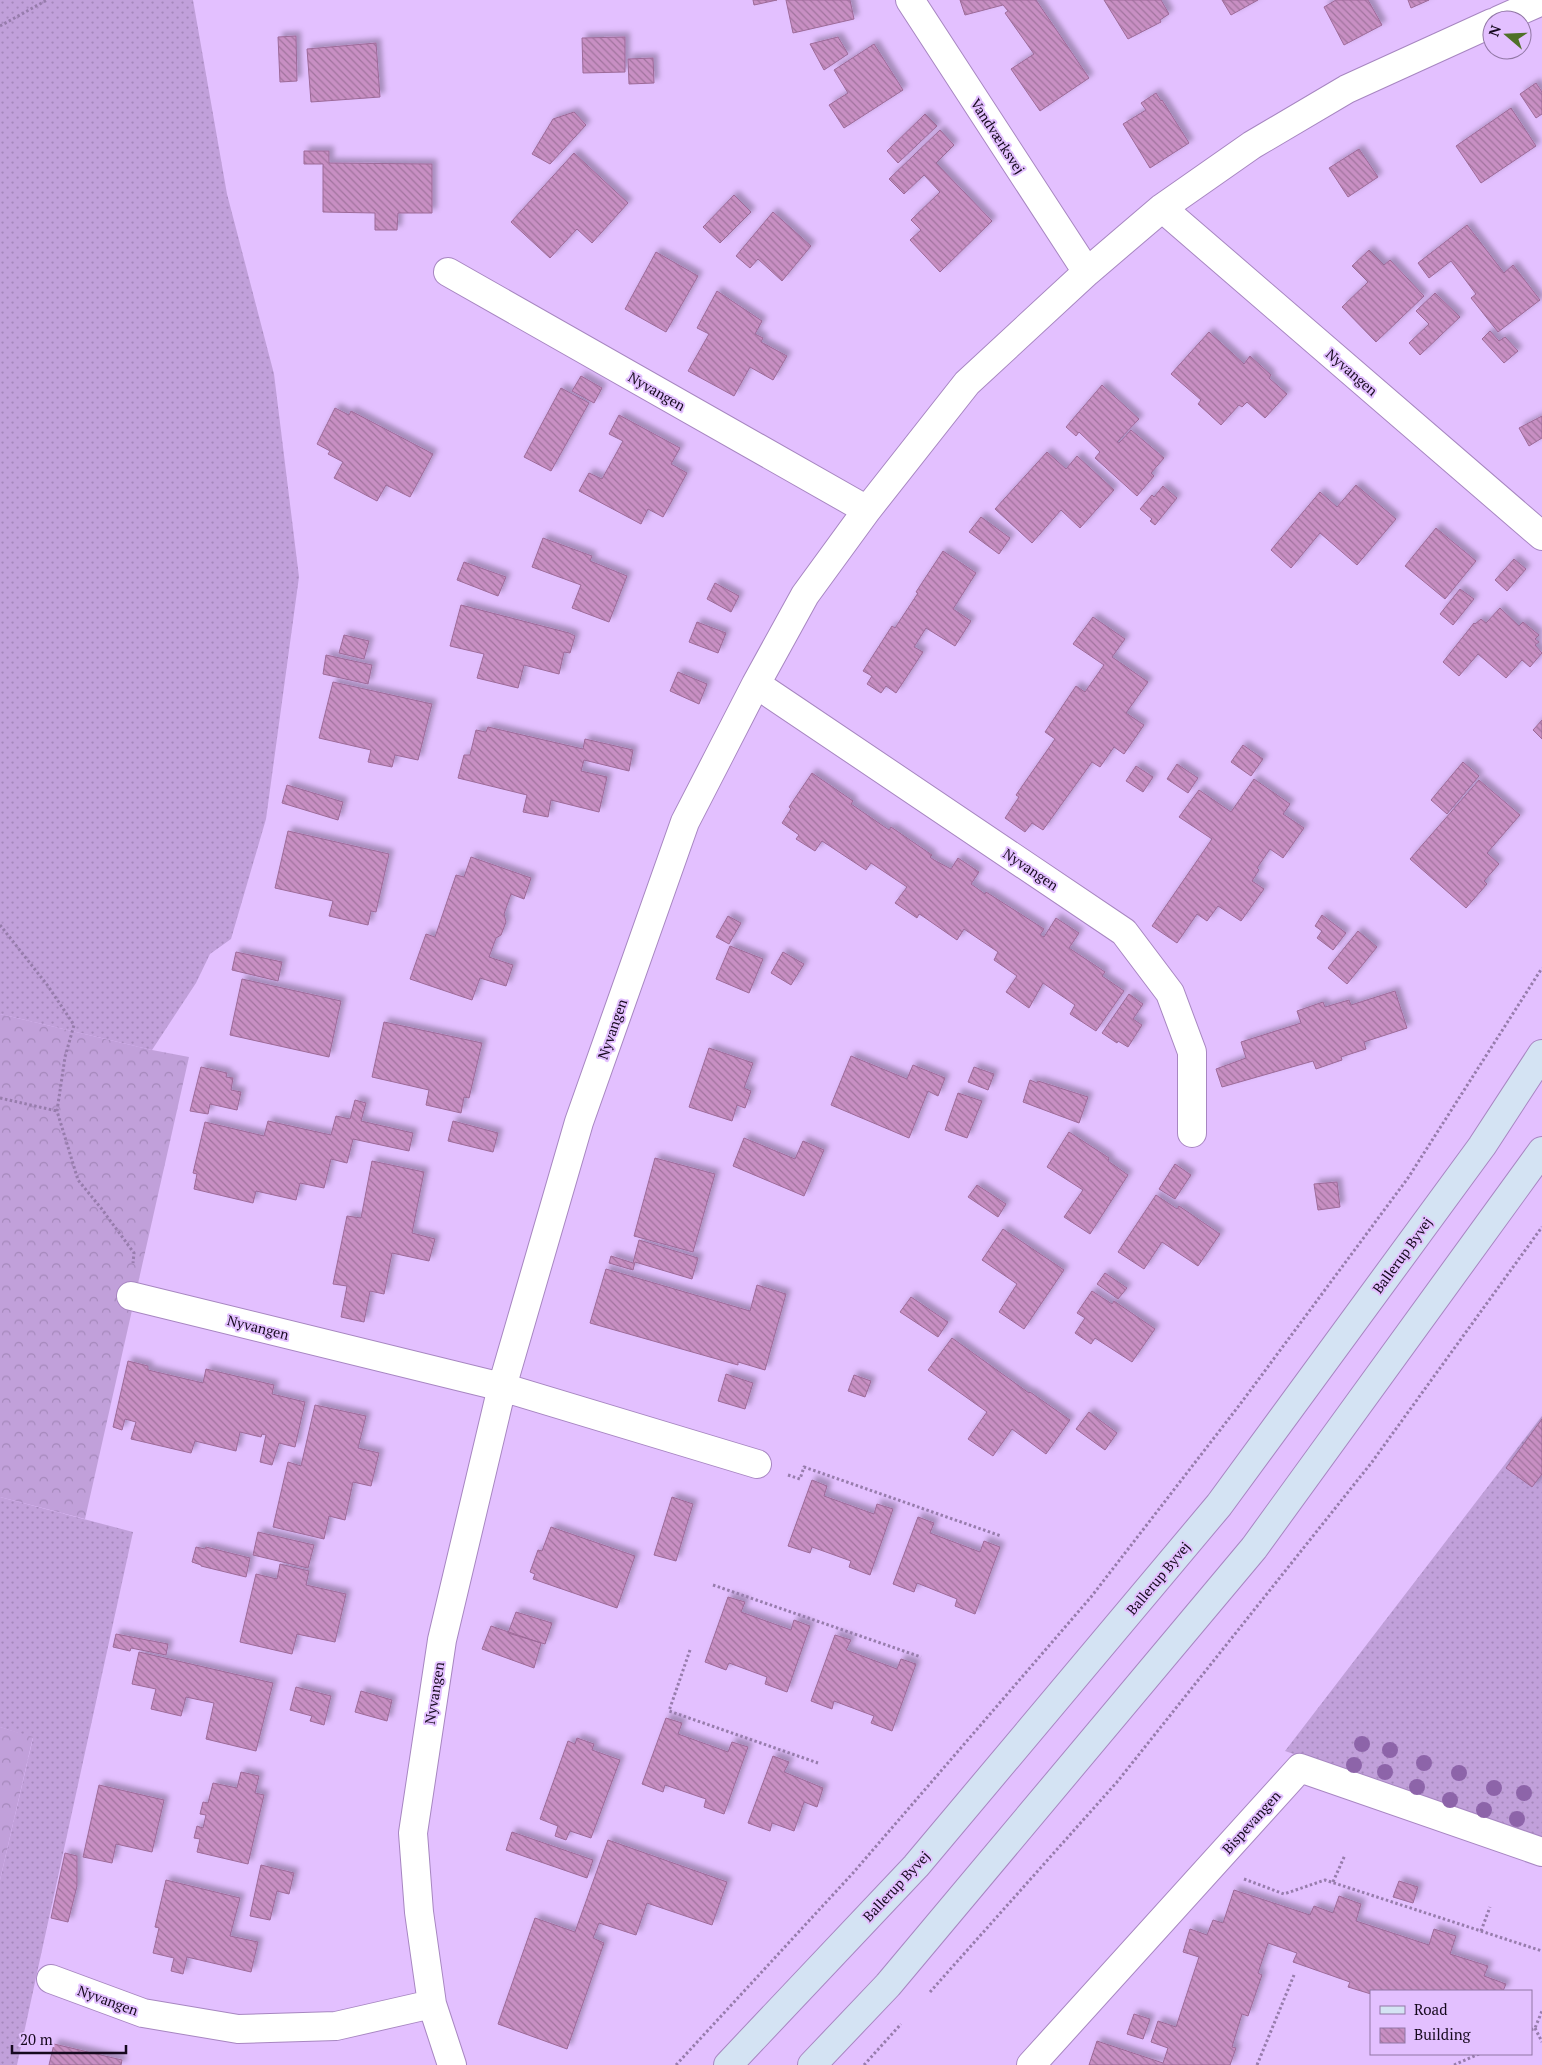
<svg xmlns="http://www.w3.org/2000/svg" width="1542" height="2065" viewBox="0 0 1542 2065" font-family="'PT Serif',serif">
<defs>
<pattern id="grass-dots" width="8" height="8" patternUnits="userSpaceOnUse" patternTransform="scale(1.25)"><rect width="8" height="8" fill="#c1a0da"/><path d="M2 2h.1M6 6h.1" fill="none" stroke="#a588bb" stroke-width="1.8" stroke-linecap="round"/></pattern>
<pattern id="forest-crowns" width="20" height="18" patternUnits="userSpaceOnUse" patternTransform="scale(1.25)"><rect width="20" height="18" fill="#c1a0da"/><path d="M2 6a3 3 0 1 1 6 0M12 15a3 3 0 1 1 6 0" fill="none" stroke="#a588bb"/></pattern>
<pattern id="building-back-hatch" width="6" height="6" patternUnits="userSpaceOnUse" patternTransform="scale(1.25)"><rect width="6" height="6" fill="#c88fc3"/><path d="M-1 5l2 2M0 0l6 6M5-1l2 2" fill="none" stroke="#a1739e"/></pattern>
<filter id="shadow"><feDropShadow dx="4.5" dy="-4.5" stdDeviation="2.5" flood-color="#0004"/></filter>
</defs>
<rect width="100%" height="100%" fill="#e3c0ff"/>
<!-- grass -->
<path fill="url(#grass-dots)" d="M0 0H193L227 194 274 374 299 577 266 819 231 939 210 954 196 983 152 1050 0 1014Z
M1542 1416V1840L1285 1751Z
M0 1497 133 1532 17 2065H0V1880L33 1738 0 1727Z"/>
<!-- forest -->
<path fill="url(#forest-crowns)" d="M0 1014 152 1050 189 1057 85 1519 0 1497Z
M0 1727 33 1737 0 1880Z"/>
<!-- building -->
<path fill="url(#building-back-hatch)" stroke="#9d6a99" filter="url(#shadow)" d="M753 0H777L754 5Z
M786 0H850L854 19 793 33Z
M960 0H1036L1089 78 1040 111 1011 69 1034 54 1005 13 1008 11 1003 5 965 15Z
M1104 0H1161L1169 14 1160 20 1161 22 1128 39Z
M1222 0H1258L1231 15Z
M1336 0H1368L1382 25 1344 45 1324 7Z
M1408 0H1429L1411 8Z
M296 36 297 81 280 82 278 37Z
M625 37V72L583 73 582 38Z
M838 37 848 54 824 70 810 44Z
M376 43 380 97 311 102 307 49Z
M874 44 903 90 844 128 829 105 848 93 834 70Z
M653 58 654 83 629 84 628 59Z
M1536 83 1542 92V114L1536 118 1520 94Z
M1156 93 1161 101 1162 100 1189 143 1150 168 1123 124 1146 110 1141 103Z
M1511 108 1536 146 1481 183 1456 146Z
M574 112 586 125 550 164 532 154 553 119Z
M925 114 937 126 898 163 887 151Z
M940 130 954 145 936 163 992 221 940 272 910 240 921 230 911 220 940 192 924 175 904 194 889 179Z
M1359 149 1378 177 1348 197 1329 168Z
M304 151H329V163L432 164V213H398L397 230H375V213L323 212V164H304Z
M574 153 628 203 592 243 577 229 550 258 511 222Z
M734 195 751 212 720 243 703 227Z
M773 212 811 246 782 281 758 259 750 268 736 256Z
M1467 225 1504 273 1513 265 1540 300 1498 332 1471 298 1476 294 1451 261 1429 278 1418 263Z
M1369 250 1384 265 1390 260 1424 296 1376 342 1342 307 1368 282 1352 266Z
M656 252 698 276 666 332 625 309Z
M717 291 762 321 755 334 763 338 761 342 787 356 773 380 750 367 734 396 688 371 709 334 697 328Z
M1435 293 1460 317 1420 355 1409 343 1429 324 1416 311Z
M1490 331 1499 341 1505 337 1518 351 1504 363 1482 339Z
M1209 332 1244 364 1250 356 1271 375 1269 378 1287 394 1265 418 1247 402 1242 407 1239 405 1221 425 1198 404 1201 400 1171 374Z
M581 376 602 388 594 403 572 391Z
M1102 385 1139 419 1117 442 1119 443 1131 430 1164 458 1151 473 1154 476 1137 496 1095 458 1100 452 1079 432 1076 436 1066 427Z
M561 388 589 403 551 471 524 457Z
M335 408 349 415 351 411 433 454 410 497 386 485 377 501 334 478 343 462 328 454 330 451 317 444Z
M619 415 680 448 671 464 687 473 663 517 648 509 641 524 579 491 589 473 602 479 623 441 609 434Z
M1542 416V438L1529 446 1519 428Z
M1047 452 1066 469 1077 456 1114 490 1080 528 1061 510 1032 543 995 509Z
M1356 485 1396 519 1357 565 1320 533 1291 568 1271 550 1320 492 1337 507Z
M1163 486 1177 498 1155 525 1150 521 1152 519 1140 509 1152 495 1154 497Z
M981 517 1010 538 999 554 969 532Z
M1436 528 1476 561 1445 599 1405 566Z
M543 538 592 556 590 561 627 576 609 622 572 608 581 585 532 567Z
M943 551 976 573 953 609 971 621 955 646 926 628 914 647 923 652 896 693 886 686 881 693 867 684 872 676 863 671 892 626 895 628 918 593 916 592Z
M1514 559 1526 569 1507 591 1495 580Z
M464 562 506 577 498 596 457 580Z
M715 583 739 596 731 612 707 599Z
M1460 589 1474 599 1453 625 1440 614Z
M461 605 569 633 575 636 570 653 564 652 559 674 524 665 518 688 477 678 484 654 450 646Z
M1500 608 1519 626 1523 622 1539 635 1535 639 1539 642 1535 645 1542 653 1530 667 1522 660 1506 678 1478 654 1459 676 1443 662 1474 623 1475 624 1481 619 1486 623Z
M1093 617 1125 639 1112 657 1148 682 1126 713 1144 725 1124 754 1114 747 1100 767 1092 762 1043 830 1032 823 1025 832 1005 818 1019 797 1016 795 1055 739 1045 732 1076 686 1085 692 1104 665 1073 644Z
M697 622 726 633 718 653 689 642Z
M344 635 369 641 364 659 339 653Z
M326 655 372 665 368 684 323 674Z
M678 672 707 684 699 704 670 691Z
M333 682 432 704 418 760 395 755 392 767 368 762 371 750 319 738Z
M1542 720V739L1533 730Z
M488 727 583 749 585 739 633 750 629 771 584 760 581 771 607 777 599 812 551 800 548 817 523 812 527 795 458 778 464 755H470L476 730 486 732Z
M1243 745 1263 759 1251 776 1231 762Z
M1463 762 1479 776 1447 814 1431 800Z
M1177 764 1198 778 1188 793 1167 779Z
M1136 766 1153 777 1143 792 1126 781Z
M812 773 853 801 851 804 889 830 891 827 932 855 930 857 934 860 951 869 958 858 979 872 971 884 985 894 986 892 1044 929 1040 935 1044 937 1056 918 1079 933 1069 948 1105 972 1102 976 1124 991 1096 1031 1070 1014 1075 1005 1043 983 1029 1008 1006 992 1017 976 994 960 998 952 964 929 957 940 921 915 919 914 917 918 895 903 907 887 871 863 866 870 822 841 815 851 796 839 799 835 782 823 791 809 789 807Z
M1254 779 1290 804 1283 814 1304 828 1283 858 1270 849 1257 868 1259 870 1252 881 1264 889 1241 921 1218 906 1207 921 1197 914 1177 943 1152 926 1212 839 1179 817 1199 790 1231 812Z
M1479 780 1520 815 1487 853 1499 864 1484 881 1487 884 1466 908 1410 859Z
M287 785 343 802 338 820 282 803Z
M288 831 389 854 376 912 371 911 368 925 329 916 333 901 275 888Z
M471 857 531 878 524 899 511 894 504 914 506 922 501 935 496 938 489 957 513 965 506 986 480 978 472 1000 410 979 426 934 435 937 456 875 464 877Z
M1322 915 1346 933 1333 950 1317 938 1322 931 1315 926Z
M728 916 741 923 729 944 716 937Z
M1358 931 1377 947 1347 984 1328 968Z
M730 946 763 959 749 993 716 979Z
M236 952 282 962 278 981 232 970Z
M783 952 804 964 791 985 771 973Z
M242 979 341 1001 329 1057 230 1035Z
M1395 991 1407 1028 1364 1042 1366 1049 1341 1057 1342 1060 1316 1069 1313 1061 1222 1087 1216 1069 1246 1058 1241 1042 1301 1023 1297 1011 1323 1002 1325 1007 1349 1000 1351 1005Z
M1129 994 1143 1004 1133 1019 1142 1025 1128 1047 1118 1041 1117 1043 1102 1033Z
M384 1022 482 1043 469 1098 464 1097 461 1113 426 1105 429 1090 372 1077Z
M709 1048 753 1063 744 1088 751 1091 745 1108 737 1105 732 1121 689 1107Z
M851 1056 907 1079 913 1065 945 1078 938 1096 928 1091 909 1138 831 1105Z
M201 1067 227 1073 226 1077 233 1078 231 1090 241 1092 237 1110 210 1104 208 1114 190 1111Z
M974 1067 994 1074 988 1090 968 1082Z
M1030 1080 1037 1083 1038 1081 1088 1097 1079 1123 1023 1102Z
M958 1093 982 1101 967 1138 945 1130Z
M355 1100 366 1103 361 1121 413 1133 409 1151 353 1139 347 1163 331 1159 324 1188 300 1183 296 1200 256 1191 253 1203 194 1189 197 1174 193 1173 205 1122 264 1136 268 1121 331 1135 336 1116 350 1119Z
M453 1121 498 1133 493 1152 448 1141Z
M1069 1132 1109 1158 1108 1161 1128 1175 1090 1234 1064 1217 1083 1190 1047 1167Z
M744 1138 795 1159 803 1141 824 1150 804 1196 733 1166Z
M655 1158 715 1174 693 1252 634 1236Z
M372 1161 424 1172 412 1233 435 1239 429 1261 392 1253 384 1294 370 1291 364 1322 341 1317 347 1286 333 1284 347 1216 361 1218Z
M1175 1164 1191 1175 1175 1199 1159 1189Z
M1337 1182 1340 1207 1318 1210 1314 1184Z
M977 1185 1006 1204 998 1217 968 1197Z
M1156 1195 1177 1209 1179 1206 1220 1234 1198 1266 1162 1242 1144 1269 1118 1252Z
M1003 1229 1064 1270 1024 1329 999 1312 1017 1284 982 1260Z
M639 1240 698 1258 692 1279 635 1262 633 1270 609 1263 611 1256 633 1263Z
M606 1269 750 1311 757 1285 786 1294 765 1370 738 1362V1365L590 1323Z
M1105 1273 1127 1288 1118 1299 1097 1284Z
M1092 1291 1112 1304 1114 1301 1155 1329 1132 1362 1095 1338 1091 1344 1075 1333 1085 1318 1077 1313Z
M911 1297 948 1322 938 1337 900 1312Z
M952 1338 1029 1393 1030 1392 1070 1420 1046 1454 1012 1429 993 1456 968 1439 987 1412 928 1370Z
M128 1361 148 1366V1370L203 1383 206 1369 274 1385 272 1394 305 1402 295 1447 279 1443 272 1465 260 1462 266 1435 262 1434 261 1437 240 1432 236 1451 195 1441 191 1453 131 1439 136 1422 125 1419 122 1430 113 1427Z
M726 1374 753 1383 745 1409 718 1401Z
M854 1375 871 1381 865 1397 848 1391Z
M315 1405 366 1416 358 1448 379 1453 371 1486 353 1482 345 1520 329 1516 324 1539 273 1527 288 1462 301 1466Z
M1089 1412 1117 1433 1105 1450 1076 1429Z
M1542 1419V1474L1532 1487 1506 1468Z
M812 1480 827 1486 824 1496 874 1514 877 1504 893 1509 870 1575 849 1567 851 1561 812 1547 810 1553 788 1546Z
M672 1497 693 1504 676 1561 654 1555Z
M918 1517 934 1523 930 1533 980 1552 984 1541 1000 1547 975 1614 955 1606 957 1599 917 1583 914 1592 893 1584Z
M551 1527 635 1556 617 1608 533 1579 535 1574 530 1572 538 1550 542 1551Z
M258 1532 314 1545 308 1568 253 1555Z
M196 1547 205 1549 206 1547 250 1558 246 1577 201 1566V1565L192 1562Z
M280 1564 309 1571 306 1585 346 1594 335 1642 297 1634 292 1654 240 1642 256 1574 277 1579Z
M728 1597 745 1602 741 1612 791 1630 794 1620 810 1626 787 1692 765 1684 767 1677 729 1663 726 1670 705 1662Z
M516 1612 552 1623 545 1644 508 1633Z
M491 1626 541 1643 534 1668 482 1649Z
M116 1634 168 1644 166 1655 131 1648 130 1651 113 1647Z
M835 1635 851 1640 846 1650 897 1669 901 1659 916 1664 892 1731 871 1723 874 1716 834 1701 832 1709 811 1701Z
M139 1652 273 1683 256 1751 206 1739 214 1703 186 1697 181 1716 151 1709 156 1689 132 1684Z
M296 1687 331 1696 324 1725 310 1721 312 1716 290 1710Z
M361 1691 392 1700 387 1721 355 1712Z
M666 1718 682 1723 678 1734 728 1752 732 1742 748 1747 724 1814 704 1807 706 1799 665 1785 663 1792 642 1784Z
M577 1738 594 1744 592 1750 620 1760 591 1838 570 1831 566 1840 555 1836 558 1826 540 1819 568 1741 575 1744Z
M773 1756 789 1762 784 1772 823 1788 817 1807 804 1802 794 1831 772 1823 770 1831 748 1823Z
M241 1772 259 1776 255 1793 264 1795 248 1864 197 1852 200 1839 194 1838 197 1826 203 1828 206 1815 200 1814 203 1802 208 1803 213 1783 237 1788Z
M99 1785 164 1800 152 1852 116 1844 112 1863 83 1857Z
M512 1832 593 1860 587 1878 506 1850Z
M608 1840 727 1882 712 1925 647 1903 636 1935 599 1923 593 1938 604 1943 567 2049 498 2024 535 1918 575 1932Z
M65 1853 77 1856V1886L68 1922 51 1918Z
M261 1865 294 1873 289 1894 277 1891 270 1920 250 1916Z
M166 1880 240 1898 230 1936 258 1942 251 1972 187 1957 183 1974 171 1971 174 1958 153 1953 159 1928 155 1927Z
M1399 1881 1418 1887 1413 1903 1393 1897Z
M1234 1890 1310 1915 1314 1906 1333 1913 1339 1896 1361 1904 1356 1921 1429 1945 1434 1929 1456 1936 1450 1954 1488 1966 1484 1976 1506 1984 1503 1991H1371V1994L1348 1987 1350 1982 1293 1962 1297 1953 1268 1943 1258 1973 1262 1975 1248 2016 1242 2014 1232 2047 1236 2048 1230 2065H1089L1097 2041 1163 2063 1168 2048 1151 2042 1158 2021 1176 2027 1199 1957 1183 1952 1190 1929 1207 1935 1213 1920 1223 1923Z
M1134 2014 1150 2019 1143 2039 1127 2034Z
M54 2044 122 2060 121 2065H49Z"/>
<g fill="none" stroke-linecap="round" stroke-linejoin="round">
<!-- street casing -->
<g stroke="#a786c1" stroke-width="30">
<path id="street" d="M910 0 1087 272
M1499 20 1542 1
M1162 208 1542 536
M448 272 867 510
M756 684 1124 932 1170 993 1192 1052V1133
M131 1296 502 1387 757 1464
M51 1979 143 2013 238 2029 336 2026 432 2004
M452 2065 432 2004 419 1912 413 1833 442 1640 502 1387 579 1122 685 822 719 756 756 684 805 595 867 510 967 383 1087 272 1162 208 1252 145 1347 89 1492 23
M1031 2065 1300 1768 1542 1852"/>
</g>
<!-- secondary casing -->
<g stroke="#a786c1" stroke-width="30">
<path id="secondary" d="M728 2065 916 1866 1219 1505 1482 1146 1542 1054
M812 2065 888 1985 1254 1548 1542 1151"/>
</g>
<!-- path -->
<path stroke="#977cac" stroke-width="3" stroke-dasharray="2.5 2.5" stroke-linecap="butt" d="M0 26 47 0
M0 925 48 986 74 1025 65 1057 57 1111 78 1180 101 1208 134 1253 133 1263
M0 1098 57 1111
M788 1475 800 1479 804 1467 1001 1536
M713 1585 921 1657
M690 1650 669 1711 818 1763
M1244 1879 1284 1894 1325 1880 1542 1951
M1333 1882 1345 1855
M1481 1931 1490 1907
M930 1992 1117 1782 1372 1462 1542 1227
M1535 2028 1542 2042
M1531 2030 1535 2028 1542 2011
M676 2065 853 1873 1091 1597 1241 1403 1408 1178 1542 968
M864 2065 901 2024
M1257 2065 1294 1975
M1454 2065 1479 2054"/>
<!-- street -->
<use href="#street" stroke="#fff" stroke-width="28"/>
<!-- secondary -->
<use href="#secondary" stroke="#d4e3f3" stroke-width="28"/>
</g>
<!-- trees -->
<g fill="#8d64a9">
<circle cx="1362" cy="1744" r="8"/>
<circle cx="1390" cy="1750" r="8"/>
<circle cx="1424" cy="1763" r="8"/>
<circle cx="1354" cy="1765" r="8"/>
<circle cx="1385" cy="1772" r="8"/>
<circle cx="1459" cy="1773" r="8"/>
<circle cx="1417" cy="1787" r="8"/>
<circle cx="1494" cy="1788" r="8"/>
<circle cx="1524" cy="1793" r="8"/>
<circle cx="1450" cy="1800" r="8"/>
<circle cx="1484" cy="1810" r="8"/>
<circle cx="1517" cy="1819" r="8"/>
</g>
<g text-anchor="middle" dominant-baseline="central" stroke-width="4" stroke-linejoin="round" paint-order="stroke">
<!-- street labels -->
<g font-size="14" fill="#16091e" stroke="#e3c0ff">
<text transform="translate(998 136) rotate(57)">Vandværksvej</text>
<text transform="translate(1352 372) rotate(41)">Nyvangen</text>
<text transform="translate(657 391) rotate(30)">Nyvangen</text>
<text transform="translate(1031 869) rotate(34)">Nyvangen</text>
<text transform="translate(612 1029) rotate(-71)">Nyvangen</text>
<text transform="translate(1402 1255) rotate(-54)">Ballerup Byvej</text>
<text transform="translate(258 1327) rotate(14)">Nyvangen</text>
<text transform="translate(1158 1578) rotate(-50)">Ballerup Byvej</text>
<text transform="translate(434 1693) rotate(-81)">Nyvangen</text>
<text transform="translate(1251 1822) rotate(-48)">Bispevangen</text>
<text transform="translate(896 1886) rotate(-47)">Ballerup Byvej</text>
<text transform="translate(108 2000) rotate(20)">Nyvangen</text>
</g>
</g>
<!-- legend -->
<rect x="1370" y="1990" width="162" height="65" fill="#e3c0ff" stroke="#9177a5"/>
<rect x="1380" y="2006" width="25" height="8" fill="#d4e3f3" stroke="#9177a5"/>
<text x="1414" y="2015" font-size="15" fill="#16091e">Road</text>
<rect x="1380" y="2028" width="25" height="15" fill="url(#building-back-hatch)" stroke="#9177a5"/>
<text x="1414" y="2040" font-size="15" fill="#16091e">Building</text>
<!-- north arrow -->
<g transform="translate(1507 35) rotate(289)"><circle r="24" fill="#e3c0ff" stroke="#9177a5"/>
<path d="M0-4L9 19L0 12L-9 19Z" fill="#4f7027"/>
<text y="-8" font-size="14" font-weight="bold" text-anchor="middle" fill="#16091e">N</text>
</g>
<!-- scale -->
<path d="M12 2045v8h114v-8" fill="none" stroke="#16091e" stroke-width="2.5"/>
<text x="20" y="2045" font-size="15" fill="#16091e" stroke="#e3c0ff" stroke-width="4" paint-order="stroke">20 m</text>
</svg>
